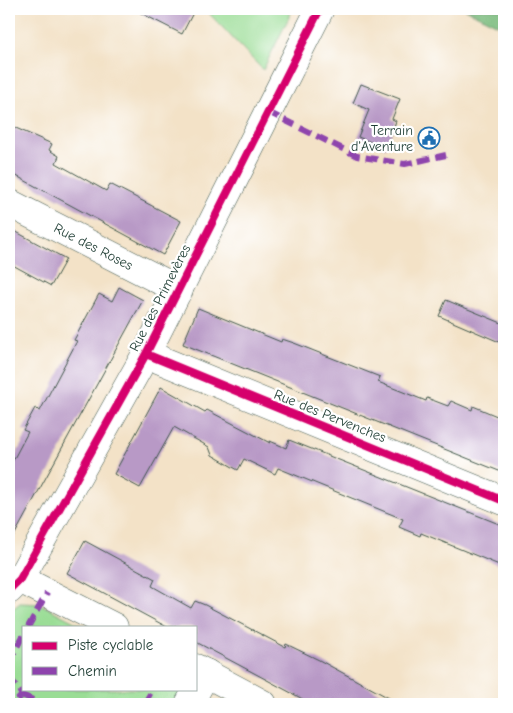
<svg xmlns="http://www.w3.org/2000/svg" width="513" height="713" viewBox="0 0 513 713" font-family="'Comic Neue',sans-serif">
<rect width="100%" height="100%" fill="#fff"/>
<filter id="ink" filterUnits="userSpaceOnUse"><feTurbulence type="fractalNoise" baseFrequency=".02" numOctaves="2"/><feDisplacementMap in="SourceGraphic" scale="10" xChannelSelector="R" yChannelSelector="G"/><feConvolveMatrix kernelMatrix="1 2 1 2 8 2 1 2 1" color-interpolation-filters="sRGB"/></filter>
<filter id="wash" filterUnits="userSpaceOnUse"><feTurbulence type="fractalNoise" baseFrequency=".0096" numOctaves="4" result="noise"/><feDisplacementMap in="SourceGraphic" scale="20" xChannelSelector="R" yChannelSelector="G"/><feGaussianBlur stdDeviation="1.12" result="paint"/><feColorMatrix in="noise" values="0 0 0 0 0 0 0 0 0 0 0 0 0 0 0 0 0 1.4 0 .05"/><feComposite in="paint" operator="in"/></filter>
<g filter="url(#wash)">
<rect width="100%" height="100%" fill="#f3e2c7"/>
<!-- green -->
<path fill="#9add95" stroke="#5c8d64" d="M205 9H293L263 70Z
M20 603 40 604 84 627H24V689H191L183 704H9V612Z"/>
<!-- forest -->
<path fill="#7bbc7e" stroke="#4d7c59" d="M465 9H504V28Z"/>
<g id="blocks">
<!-- building -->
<path fill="#b899c6" d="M133 9H195L182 34Z
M361 84 400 99 392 119 396 121 386 148 358 137 369 110 353 103Z
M9 125 52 144 49 150 59 156 56 163 106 191 110 184 181 221 163 255 9 172Z
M9 228 66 259 51 286 9 263Z
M119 287 143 300 9 545V468L28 432 23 430 35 408 40 411 50 392 77 341 74 340 99 294 112 301Z
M446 300 504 324V344L439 316Z
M198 308 281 342 282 339 294 343 380 377 378 382 426 401 427 398 448 406 451 401 472 410 473 406 504 419V473L183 344Z
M161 387 205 412 207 410 270 443V441L286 448 289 440 504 526V567L421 533 420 536 399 527 403 519 278 468 275 474 244 459 238 470 212 455 209 447 174 427 140 488 114 474Z
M85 541 155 579 152 586 191 608 195 601 205 605 285 647 286 644 319 660 400 704H312L196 642V627H167L67 573Z"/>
</g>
</g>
<g filter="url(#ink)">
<use href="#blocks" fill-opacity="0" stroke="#3f564a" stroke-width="1"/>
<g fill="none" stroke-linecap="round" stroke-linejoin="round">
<!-- minor casing -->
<g stroke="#3f564a" stroke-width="29">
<g id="minor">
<path id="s1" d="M9 203 179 290"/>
<path d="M146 354 504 501"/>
<path d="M20 579 114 627"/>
<path d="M9 590 20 579 146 354 320 9"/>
<path d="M196 668 263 704"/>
<path d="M189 704 206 673"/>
</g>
</g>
<!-- minor -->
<use href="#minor" stroke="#fff" stroke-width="28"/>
<!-- quiet -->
<path stroke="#8e44ad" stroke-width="6" stroke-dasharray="12 6" stroke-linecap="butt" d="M268 112 357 156 405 164 446 155
M28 627 47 593
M9 662 24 634
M9 676 22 695 14 704
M22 695 42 704
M144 704 153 689"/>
<!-- cycleway casing -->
<g stroke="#fff" stroke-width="11">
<path id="cycleway" d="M146 354 504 501
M9 590 20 579 146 354 320 9"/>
</g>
<!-- cycleway -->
<use href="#cycleway" stroke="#d6006c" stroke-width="8"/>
</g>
</g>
<!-- icons -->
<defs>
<g id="civic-ring" transform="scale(1.125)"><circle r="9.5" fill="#fff" stroke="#1f6fb2" stroke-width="1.5"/><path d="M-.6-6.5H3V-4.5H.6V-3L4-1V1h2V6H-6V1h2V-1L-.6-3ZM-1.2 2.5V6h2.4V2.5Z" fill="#1f6fb2"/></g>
</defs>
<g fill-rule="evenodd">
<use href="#civic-ring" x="429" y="138"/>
</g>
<g text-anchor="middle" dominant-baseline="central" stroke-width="4.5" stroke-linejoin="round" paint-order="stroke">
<!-- poi labels -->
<g font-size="14" fill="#1f3d34" stroke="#fff" text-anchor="end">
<text x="413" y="130">Terrain<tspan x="413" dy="16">d'Aventure</tspan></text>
</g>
<!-- street labels -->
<g font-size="14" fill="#1f3d34" stroke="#fff">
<text stroke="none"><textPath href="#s1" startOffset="95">Rue des Roses</textPath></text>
<text transform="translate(160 298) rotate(-63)">Rue des Primevères</text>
<text transform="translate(330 416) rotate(22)">Rue des Pervenches</text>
</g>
</g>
<!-- margin -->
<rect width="513" height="713" fill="none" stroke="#fff" stroke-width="30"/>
<!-- legend -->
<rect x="22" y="626" width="175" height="65" fill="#ffffff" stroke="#a5b1ae"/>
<rect x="32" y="642" width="25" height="8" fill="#d6006c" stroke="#a5b1ae"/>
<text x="68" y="650" font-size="15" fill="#1f3d34">Piste cyclable</text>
<rect x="32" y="667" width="25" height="8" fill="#8e44ad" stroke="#a5b1ae"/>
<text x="68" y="676" font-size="15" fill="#1f3d34">Chemin</text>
</svg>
